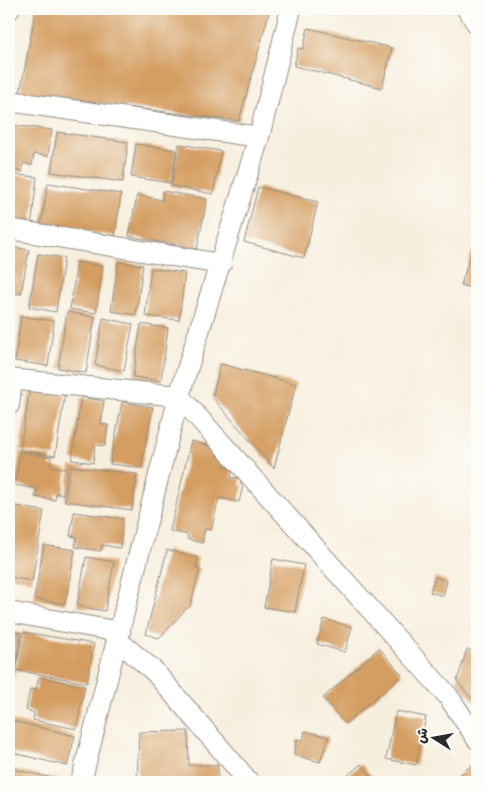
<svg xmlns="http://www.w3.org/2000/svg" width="486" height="791" viewBox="0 0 486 791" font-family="Dekko,'Playpen Sans Arabic',sans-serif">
<rect width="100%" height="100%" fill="#fdfcf7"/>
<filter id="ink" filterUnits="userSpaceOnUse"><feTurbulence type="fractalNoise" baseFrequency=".02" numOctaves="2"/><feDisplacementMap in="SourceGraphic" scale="10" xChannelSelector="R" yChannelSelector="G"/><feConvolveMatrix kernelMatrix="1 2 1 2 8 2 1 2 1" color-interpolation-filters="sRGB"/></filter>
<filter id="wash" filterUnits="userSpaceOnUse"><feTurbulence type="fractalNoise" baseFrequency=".0096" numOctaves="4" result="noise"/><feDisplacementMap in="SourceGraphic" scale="20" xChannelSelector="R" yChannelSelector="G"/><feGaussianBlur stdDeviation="1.12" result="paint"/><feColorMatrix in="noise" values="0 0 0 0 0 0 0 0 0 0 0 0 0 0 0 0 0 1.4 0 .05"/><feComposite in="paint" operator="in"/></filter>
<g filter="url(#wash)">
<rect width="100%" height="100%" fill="#f7efde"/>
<g id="blocks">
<!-- building -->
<path fill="#d49e62" d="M36 9H270L239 121 20 94Z
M308 28 392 48 382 88 294 66 298 48 303 49Z
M12 125 52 130 48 156 34 154 32 165 23 163 22 172 9 169Z
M57 132 128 142 123 182 51 172Z
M136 144 176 150 171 183 131 177Z
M179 144 221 151 213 194 171 186Z
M9 174 37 177 31 227 9 224Z
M48 183 121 194 115 236 41 225Z
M258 187 318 202 304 258 244 242Z
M163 191 207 199 197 249 129 236 137 195 162 200Z
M9 246 29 250 21 294 9 292Z
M472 250 477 252V290L461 285Z
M38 254 64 258 56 312 29 307Z
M77 262 103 266 96 313 70 309Z
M118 262 143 265 136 315 111 311Z
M151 268 185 273 179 320 145 316Z
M67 312 95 317 86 373 58 368Z
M21 316 54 321 48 366 15 361Z
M103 318 133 324 124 371 95 365Z
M141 324 168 328 161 381 133 377Z
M221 364 296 384 274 468 212 397Z
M30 388 65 394 55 456 20 450Z
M81 397 104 401 101 424 108 425 105 446 95 445 93 463 72 460Z
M122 402 153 407 141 468 110 464Z
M191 441 218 448 217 456 226 458 224 467 233 469 231 477 241 479 240 485 243 486 239 502 219 498 211 530 205 529 202 543 187 539 188 535 170 531Z
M20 452 51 457 50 466 67 469 63 495 56 493 55 500 35 497 37 489 15 485Z
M70 466 137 474 132 510 65 501Z
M9 505 44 511 32 581 9 577Z
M74 512 123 519 120 548 102 545 101 551 75 547 77 537 70 536Z
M44 545 75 550 65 604 34 599Z
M167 550 198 558 196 568H200L190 607 186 609 159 638 146 634Z
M86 557 114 562 105 611 77 606Z
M273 559 304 565 295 612 264 607Z
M435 577 447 581 443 596 430 592Z
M324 619 352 627 345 652 317 644Z
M9 631 21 633 12 687 9 686Z
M23 632 94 644 87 683 16 670Z
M379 648 402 675 345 724 323 698Z
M467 649 477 653V705L457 681Z
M39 677 85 686 76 729 33 720 34 712 26 710 30 689 36 690Z
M396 711 426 717 416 765 386 759Z
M9 720 75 736 67 766 9 752Z
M188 731 189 765H218V782H137L139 732Z
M305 731 329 737 320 762 294 755 297 739 303 741Z
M477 761V782H451Z
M361 764 374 779 370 782H340Z
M9 768 61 780 60 782H9Z"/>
</g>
</g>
<g filter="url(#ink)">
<use href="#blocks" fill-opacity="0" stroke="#918d84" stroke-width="1"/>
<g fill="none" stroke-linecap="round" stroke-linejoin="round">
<!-- minor casing -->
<g stroke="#918d84" stroke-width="22">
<path id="minor" d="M467 9 477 24
M9 10V9
M9 101 259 137
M9 229 221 264
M9 379 179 396 448 696 477 739
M9 405 12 379
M9 612 120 632
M117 640 154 671 249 782
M81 782 179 396 259 137 291 9"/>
</g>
<!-- minor -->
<use href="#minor" stroke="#fff" stroke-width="20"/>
</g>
</g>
<!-- margin -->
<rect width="486" height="791" fill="none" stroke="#fdfcf7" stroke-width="30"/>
<!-- north arrow -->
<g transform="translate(434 738) rotate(281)" stroke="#fdfcf7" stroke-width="4" paint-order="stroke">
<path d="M0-4L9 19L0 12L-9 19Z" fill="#2b2b2b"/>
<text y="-8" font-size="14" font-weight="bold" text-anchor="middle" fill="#2b2b2b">ش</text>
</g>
</svg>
